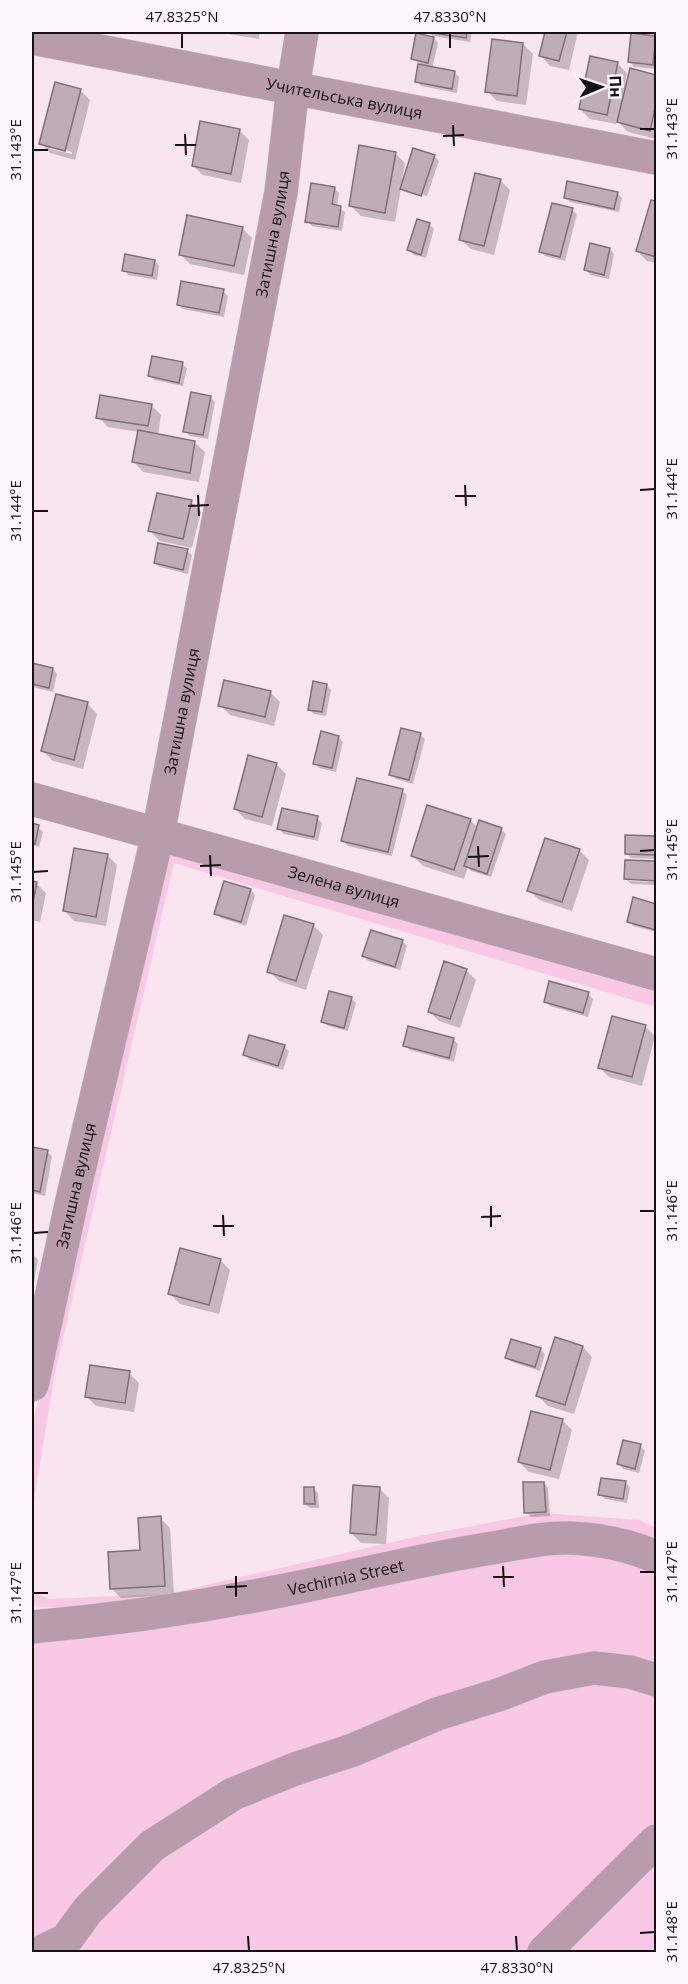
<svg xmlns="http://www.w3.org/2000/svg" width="688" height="1984" viewBox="0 0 688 1984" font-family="'Open Sans',sans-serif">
<rect width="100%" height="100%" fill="#f8e5f0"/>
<!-- green -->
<path fill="#f9c8e5" d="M163 852 656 984V1007L174 863 54 1377 32 1512V1427Z
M541 1513 639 1520 656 1528V1545L274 1579 100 1607H38L32 1605V1591L49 1599 167 1594 419 1536Z
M532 1553 619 1555 656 1575V1952H32V1641Z"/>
<!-- shadow -->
<path fill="#0003" fill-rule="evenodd" d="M227 32H260L259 39 229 34Z
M428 32H472L470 42 433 36Z
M546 32H578L569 70 550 66 541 56Z
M633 35 656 38V69L634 67 630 62Z
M434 38 438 43 432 69 455 73 459 77 457 93 421 86 417 81 420 64 413 59Z
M523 44 533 54 526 105 497 101 487 91Z
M617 63 627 73 625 84 627 85 631 70 656 76V139L628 132 617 121 616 124 590 119 580 109Z
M80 90 90 100 75 160 50 153 41 143ZM50 145 72 152V154L50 149Z
M239 130 249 140 241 183 203 175 193 166Z
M395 153 405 163 402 180H404L434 156 439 161 427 196 405 189V192L401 188 395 222 361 216 351 206Z
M500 180 510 190 494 255 471 249 461 240Z
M334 188 339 193 337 206 345 212 342 231 312 226 307 221Z
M617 193 622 198 619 212 570 202 565 197Z
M652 202 656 203V263L647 261 637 251Z
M572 210 577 214 565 261 545 256 540 251Z
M429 224 434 229 426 258 414 255 409 250Z
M242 228 252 238 244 275 190 264 180 254Z
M610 249 614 254 609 279 590 275 586 270Z
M155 261 159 266 157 280 128 275 124 270Z
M223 291 228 296 224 317 183 309 178 305Z
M182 364 187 368 183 386 155 380 150 376Z
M210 397 215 402 208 439 190 436 185 431Z
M151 405 161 415 158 435 195 443 205 452 199 482 143 472 134 462 139 432 108 427 98 417Z
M191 502 201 512 192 548 160 541 150 531Z
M187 551 192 555 188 574 160 567 155 563Z
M32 664 53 669 57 674 53 692 32 687Z
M326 685 331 690 326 716 314 714 309 709Z
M270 692 280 702 274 726 230 715 220 705Z
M57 696 88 704 97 714 83 769 53 761 43 751Z
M420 734 425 739 413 784 396 779 391 774Z
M338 737 343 742 336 772 319 768 315 763Z
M276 764 286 774 272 826 245 819 235 809Z
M402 791 407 795 392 856 348 846 343 841Z
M317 818 322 823 318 841 284 834 279 829Z
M470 820 478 828 501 829 506 834 491 877 471 871 468 867 464 879 423 866 413 856Z
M32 825 38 827 43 832 39 847 32 845Z
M627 837 656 838V859L631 858 626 853Z
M579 850 589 860 572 911 539 900 529 890Z
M107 855 117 865 106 926 74 921 65 911Z
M627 861 656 863V879L629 878V881L656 882V885L631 884 626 879Z
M32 882 36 883 46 893 40 922 32 920Z
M251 890 255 895 246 926 221 918 216 913Z
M634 899 656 905V932L633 926 629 921Z
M313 925 323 935 306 990 279 981 269 971Z
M402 941 407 946 400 970 368 961 364 956Z
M466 970 476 980 460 1028 439 1021 429 1011Z
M588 994 593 999 588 1017 550 1006 545 1001Z
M351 998 356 1003 348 1031 328 1026 323 1022Z
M645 1026 655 1036 642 1086 609 1077 599 1067Z
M453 1039 458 1044 454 1062 410 1050 405 1046Z
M284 1047 289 1051 283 1070 250 1060 245 1055Z
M32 1149 47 1152 52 1156 45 1196 32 1193Z
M32 1253 38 1260 32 1294Z
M220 1260 230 1270 219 1314 180 1304 170 1294Z
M583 1347 592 1357 574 1414 548 1406 538 1396Z
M540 1349 545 1354 540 1371 512 1362 507 1357Z
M129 1373 139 1383 134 1412 96 1406 86 1396Z
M562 1420 572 1430 559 1479 529 1472 519 1462Z
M640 1446 645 1451 639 1473 623 1469 619 1464Z
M625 1482 630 1487 627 1503 605 1499 600 1494Z
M544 1483 548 1488 550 1516 531 1517 526 1512Z
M313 1488 318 1493 319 1508H310L305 1504Z
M379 1488 389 1498 386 1544 361 1543 351 1533Z
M160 1518 170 1528 174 1595 121 1598 111 1588 142 1552Z"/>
<!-- building -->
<path fill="#bfacb7" stroke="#806f79" stroke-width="1.5" d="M427 32H467L466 38Z
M545 32H567L559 61 539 56Z
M416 33 434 37 428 63 411 59Z
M631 33 656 36 653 65 628 62Z
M492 39 523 43 517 96 485 92Z
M590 56 618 62 607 115 579 109Z
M418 64 455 71 452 89 415 82Z
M630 68 656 75V104L650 131 617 122Z
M55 82 81 89 65 151 39 144Z
M200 121 240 129 231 174 192 166Z
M359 145 396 152 385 213 349 206Z
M413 148 435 155 421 196 400 189Z
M475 173 501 179 484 246 459 240Z
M567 181 618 192 614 209 564 198Z
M311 183 335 187 332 204 341 206 338 227 305 222Z
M651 200 656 201V257L636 251Z
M552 203 573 208 560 257 539 252Z
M187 215 243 227 234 266 179 255Z
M417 219 430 223 421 255 407 250Z
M590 243 610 248 604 275 584 270Z
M125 254 155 260 152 276 122 271Z
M181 281 224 289 219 313 177 305Z
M152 356 183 362 179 383 148 376Z
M191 392 211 396 203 435 183 432Z
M100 395 152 404 148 426 96 418Z
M138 430 195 441 190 473 132 462Z
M157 493 192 500 183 539 148 531Z
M158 543 188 549 183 570 154 563Z
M32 663 53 668 49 688 32 684Z
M224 680 271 691 265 717 218 706Z
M313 681 327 684 322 712 308 710Z
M56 694 88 702 74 760 41 751Z
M401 728 421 733 409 780 389 775Z
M321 731 339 736 332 768 313 764Z
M248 755 277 763 262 817 234 809Z
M357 778 403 789 388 852 341 841Z
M427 805 471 819 454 870 411 856Z
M282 808 318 816 314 837 277 829Z
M479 820 502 828 487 874 464 866Z
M32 823 39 825 35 844 32 843Z
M625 835 656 836V855L625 854Z
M545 838 580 849 562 902 527 891Z
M74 848 108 854 96 917 63 911Z
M625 860 656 861V881L624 879Z
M32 881 37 882 32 907Z
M224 881 251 889 241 922 214 914Z
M633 897 656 904V930L627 922Z
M284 915 314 924 296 981 267 972Z
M371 930 403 940 395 967 362 956Z
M444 961 467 969 450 1019 428 1012Z
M549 981 589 992 583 1013 544 1002Z
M329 991 352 997 344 1028 321 1022Z
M612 1016 646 1025 632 1077 598 1068Z
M408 1026 454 1038 449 1058 403 1046Z
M249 1035 285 1045 278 1066 243 1055Z
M32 1147 48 1150 40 1192 32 1190Z
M180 1248 221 1259 209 1305 168 1294Z
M555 1337 583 1346 565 1405 536 1396Z
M511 1339 541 1348 535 1367 505 1358Z
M90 1365 130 1371 125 1403 85 1397Z
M531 1411 563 1419 550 1470 518 1462Z
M623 1440 641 1444 635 1469 617 1464Z
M601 1478 626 1481 623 1499 598 1495Z
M523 1482H544L546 1512 524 1513Z
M353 1485 380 1487 376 1535 350 1533Z
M304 1487H314L315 1504H304Z
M161 1516 165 1586 110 1589 108 1552 140 1550 138 1518Z"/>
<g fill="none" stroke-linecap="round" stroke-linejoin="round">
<!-- minor casing -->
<g stroke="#d4c3cd" stroke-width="34">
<g id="minor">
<path id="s1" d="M32 38 656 158"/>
<path id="s2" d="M32 799 656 974"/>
<path id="s3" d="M32 1385 72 1200 158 834 281 192 293 87 302 32"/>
<path id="s4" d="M32 1627C110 1620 188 1609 265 1594 341 1580 416 1560 492 1548 517 1544 543 1537 568 1538 599 1539 629 1545 656 1557"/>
<path d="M41 1952 66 1940 88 1910 152 1846 233 1794 295 1769 353 1750 437 1714 501 1694 545 1677 594 1668 630 1672 656 1680"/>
<path d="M544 1952 656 1841"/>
</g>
</g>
<!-- minor -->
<use href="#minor" stroke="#b89cac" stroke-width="33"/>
</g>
<!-- ticks -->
<path fill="none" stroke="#160f13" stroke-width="2" d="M182 33V48M450 33V48M453 125 454 146M640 129H655M185 134 186 155M443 136 464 135M175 145H196M33 150H48M465 485 466 506M640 490 655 489M198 495 199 516M455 496H476M188 506 209 505M33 511H48M478 846 479 867M640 851 655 850M210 855 211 876M468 857 489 856M200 866 221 865M33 872 48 871M491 1206V1227M640 1211H655M223 1215 224 1236M481 1217 501 1216M213 1226H234M33 1233 48 1232M503 1566 504 1587M640 1572H655M236 1576V1597M493 1577H514M226 1587 247 1586M33 1593H48M640 1933 655 1932M248 1936 249 1951M516 1936 517 1951"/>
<g text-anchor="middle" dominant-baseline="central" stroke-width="4.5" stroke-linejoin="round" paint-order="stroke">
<!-- street labels -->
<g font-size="16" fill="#160f13" stroke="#fef6fa">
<text stroke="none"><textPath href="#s1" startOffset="318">Учительська вулиця</textPath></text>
<text stroke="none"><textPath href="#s3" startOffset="1176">Затишна вулиця</textPath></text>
<text stroke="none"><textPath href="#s3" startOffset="690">Затишна вулиця</textPath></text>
<text stroke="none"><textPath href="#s2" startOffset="324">Зелена вулиця</textPath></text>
<text stroke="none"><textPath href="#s3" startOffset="204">Затишна вулиця</textPath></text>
<text stroke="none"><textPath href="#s4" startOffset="318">Vechirnia Street</textPath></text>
</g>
</g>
<!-- border -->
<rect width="688" height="1984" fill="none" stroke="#fef6fa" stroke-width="66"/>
<!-- north arrow -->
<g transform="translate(601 87) rotate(88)" stroke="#fef6fa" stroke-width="4.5" paint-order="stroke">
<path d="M0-4.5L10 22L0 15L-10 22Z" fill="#160f13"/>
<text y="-9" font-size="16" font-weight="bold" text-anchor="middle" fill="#160f13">Пн</text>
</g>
<rect x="33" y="33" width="622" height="1918" fill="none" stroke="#160f13" stroke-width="2"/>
<g font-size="15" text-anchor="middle" fill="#160f13">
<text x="182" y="22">47.8325°N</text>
<text x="450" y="22">47.8330°N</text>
<text transform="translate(672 129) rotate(-90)" y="5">31.143°E</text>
<text transform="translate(16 150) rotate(-90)" y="5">31.143°E</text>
<text transform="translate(672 489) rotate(-90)" y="5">31.144°E</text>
<text transform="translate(16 511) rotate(-90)" y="5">31.144°E</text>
<text transform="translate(672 850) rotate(-90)" y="5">31.145°E</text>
<text transform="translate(16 872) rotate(-90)" y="5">31.145°E</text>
<text transform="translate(672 1211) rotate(-90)" y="5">31.146°E</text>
<text transform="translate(16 1233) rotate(-90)" y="5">31.146°E</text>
<text transform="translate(672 1572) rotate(-90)" y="5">31.147°E</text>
<text transform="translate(16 1593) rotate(-90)" y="5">31.147°E</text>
<text transform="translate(672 1932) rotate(-90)" y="5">31.148°E</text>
<text x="249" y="1973">47.8325°N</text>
<text x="517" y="1973">47.8330°N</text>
</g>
</svg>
